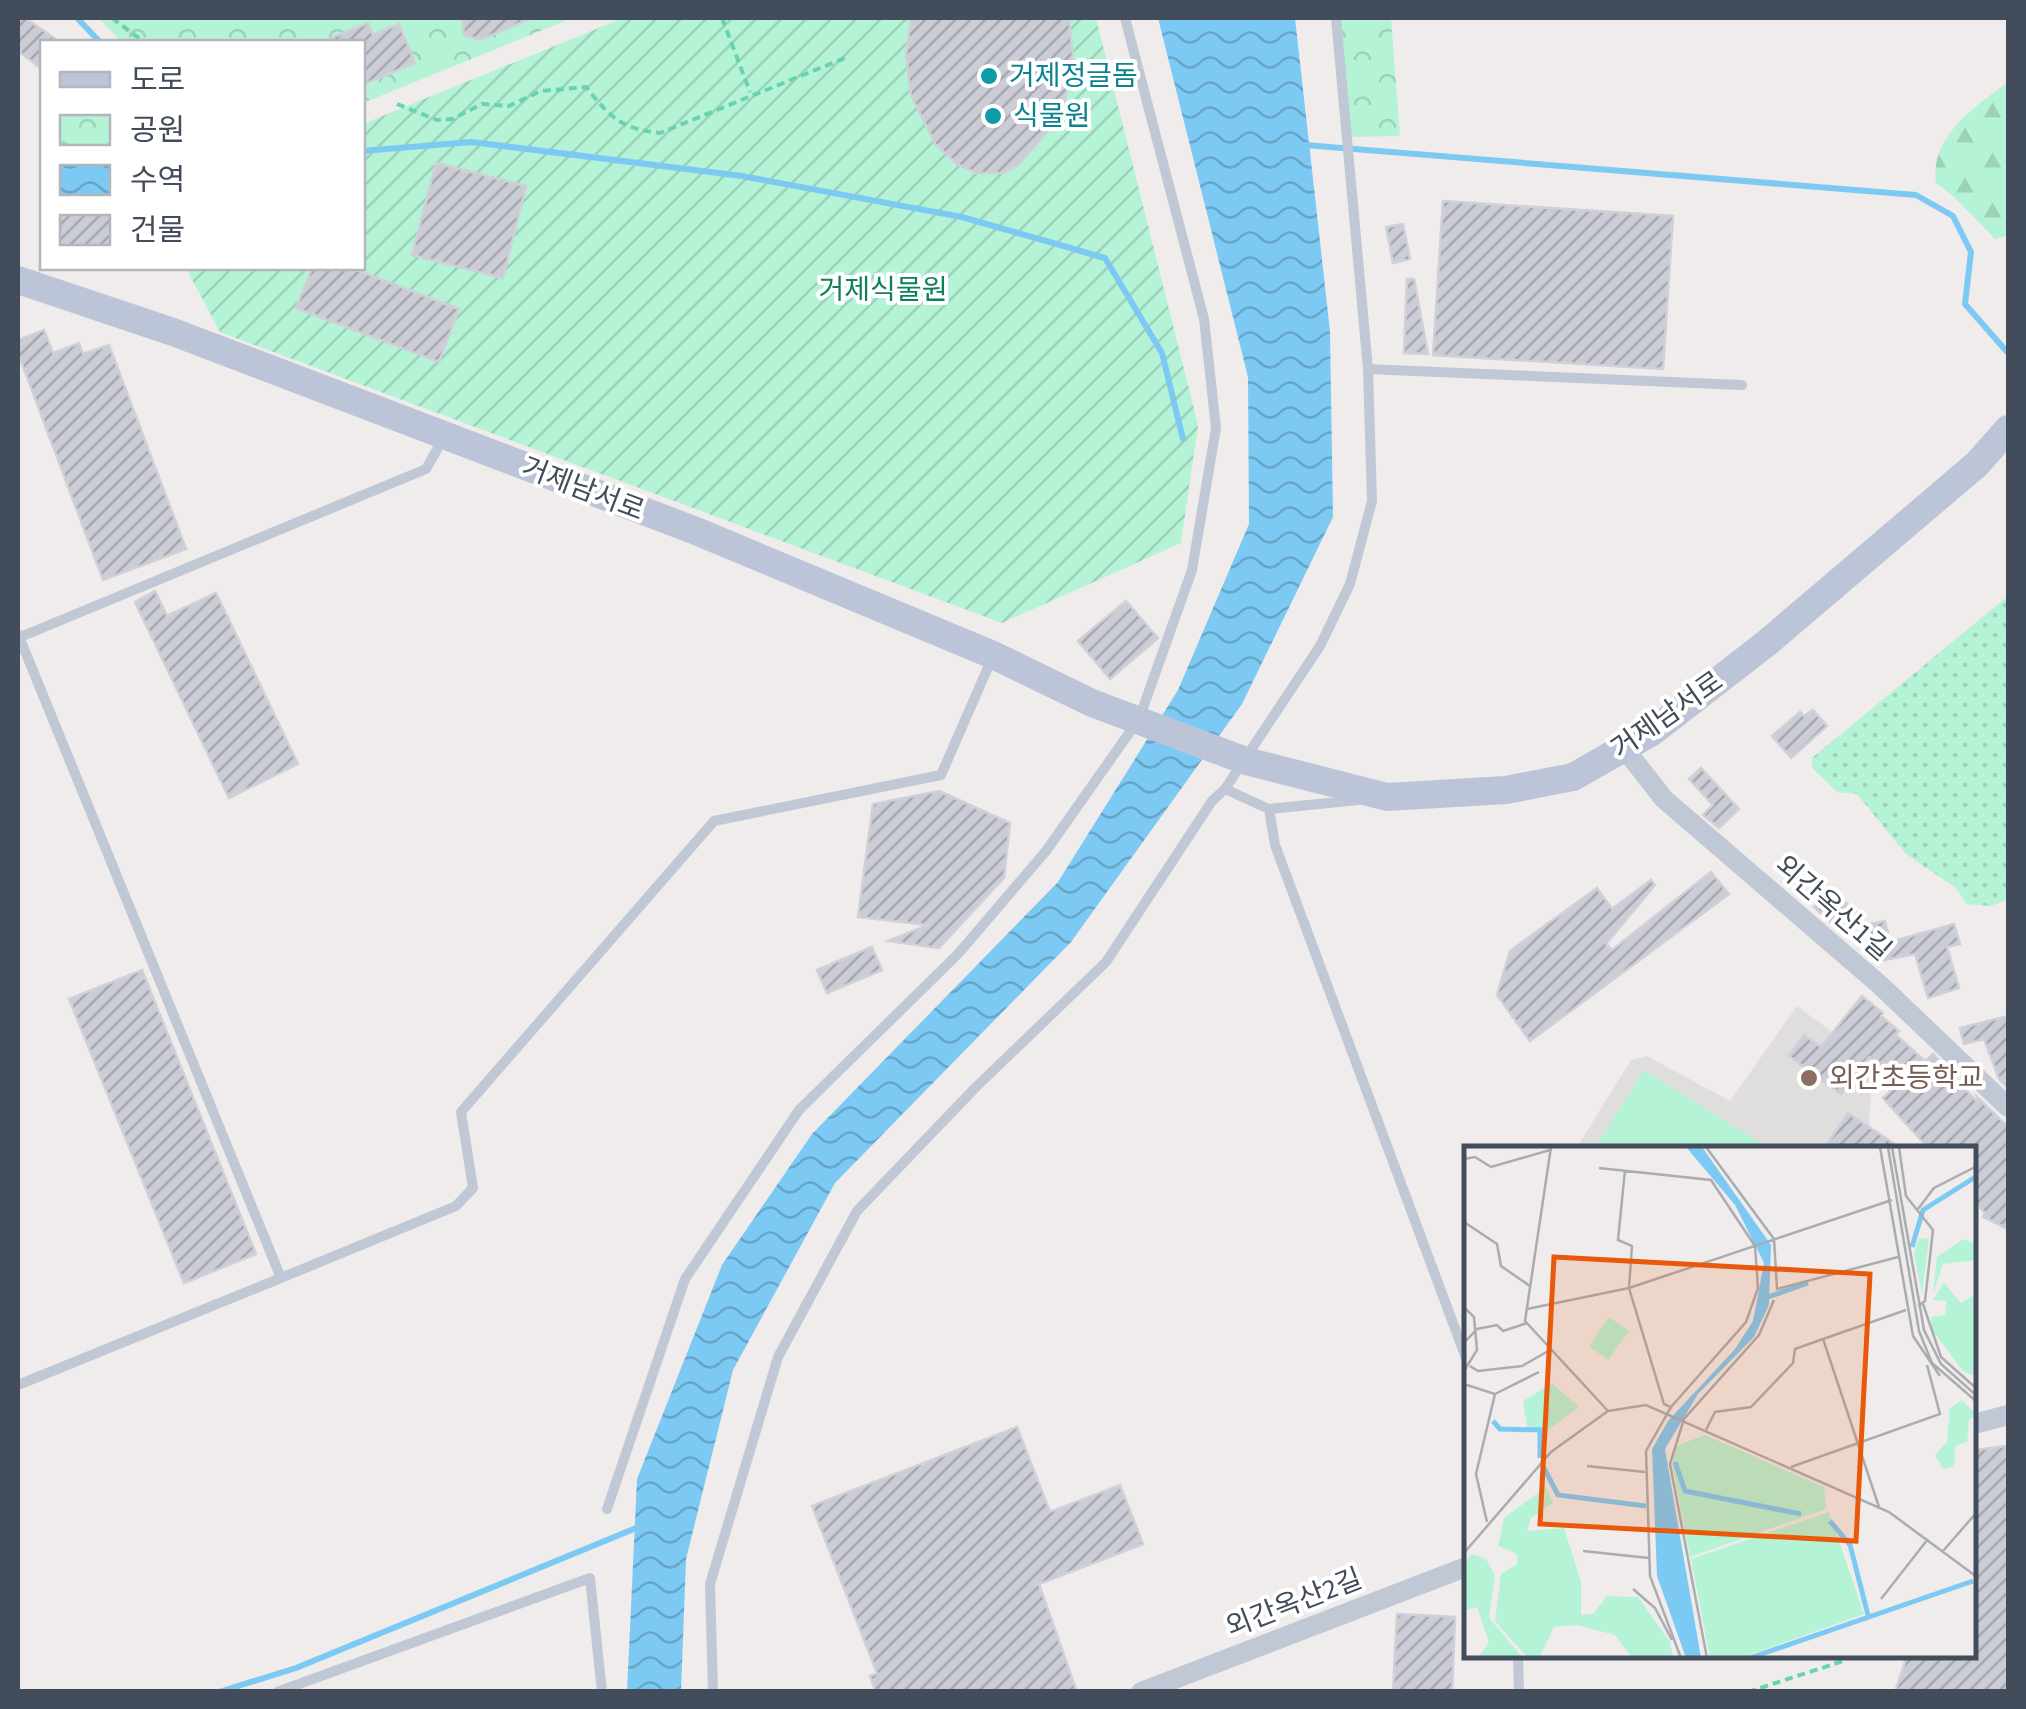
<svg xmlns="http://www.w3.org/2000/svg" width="2026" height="1709" viewBox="0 0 2026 1709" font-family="'Source Sans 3','Noto Sans KR',sans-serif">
<defs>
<pattern id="grass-dots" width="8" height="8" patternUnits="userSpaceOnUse" patternTransform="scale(2.5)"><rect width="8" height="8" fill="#b4f3d5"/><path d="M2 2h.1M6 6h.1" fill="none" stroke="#9cd2b9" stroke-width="1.8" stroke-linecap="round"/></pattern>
<pattern id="forest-firs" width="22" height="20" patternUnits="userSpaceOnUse" patternTransform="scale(2.5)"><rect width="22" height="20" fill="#b4f3d5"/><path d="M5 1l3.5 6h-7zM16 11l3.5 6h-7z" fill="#9cd2b9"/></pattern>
<pattern id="park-crowns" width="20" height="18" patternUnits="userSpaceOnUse" patternTransform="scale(2.5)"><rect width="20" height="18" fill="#b4f3d5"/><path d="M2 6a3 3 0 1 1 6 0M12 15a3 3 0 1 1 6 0" fill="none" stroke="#9cd2b9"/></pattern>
<pattern id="garden-furrows" width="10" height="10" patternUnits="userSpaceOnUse" patternTransform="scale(2.5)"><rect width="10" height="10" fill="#b4f3d5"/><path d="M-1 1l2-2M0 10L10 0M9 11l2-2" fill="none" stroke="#9cd2b9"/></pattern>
<pattern id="water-waves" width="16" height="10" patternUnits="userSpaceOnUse" patternTransform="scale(2.5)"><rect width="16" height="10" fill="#7ccaf4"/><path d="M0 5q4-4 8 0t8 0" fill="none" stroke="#67a6c9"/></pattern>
<pattern id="building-hatch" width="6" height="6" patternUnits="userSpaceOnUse" patternTransform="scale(2.5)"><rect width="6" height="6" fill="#cbccd5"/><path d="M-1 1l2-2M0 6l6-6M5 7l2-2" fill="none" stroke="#a6a8b0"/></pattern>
</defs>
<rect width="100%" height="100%" fill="#efeceb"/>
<!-- education -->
<path fill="#e0dddd" d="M1797 1006 1873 1062 1868 1138 1861 1149H1576L1631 1060 1647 1056 1730 1101Z"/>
<!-- grass -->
<path fill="url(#grass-dots)" d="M2008 596V899L1991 906 1967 904 1956 888 1906 854 1857 794 1837 792 1812 768V758Z"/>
<!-- forest -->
<path fill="url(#forest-firs)" d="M2008 82V235L1995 239 1954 197 1936 183C1930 136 1975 107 2008 82Z"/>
<!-- park -->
<path fill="url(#park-crowns)" d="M99 18H572L363 103 362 42H121Z
M1336 18H1391L1400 136 1347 137Z"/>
<!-- garden -->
<path fill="url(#garden-furrows)" d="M623 18H1096L1198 425 1181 543 1002 623 220 332 186 268H362L363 124Z"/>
<!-- pitch -->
<path fill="#b4f3d5" d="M1644 1070 1770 1149H1594Z"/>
<!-- water -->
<path fill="url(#water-waves)" d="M1158 18H1295L1330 331 1333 517 1242 704 1071 942 835 1183 733 1370 686 1559 681 1691 627 1692 637 1479 722 1265 812 1134 1058 882 1178 690 1249 524 1248 377Z"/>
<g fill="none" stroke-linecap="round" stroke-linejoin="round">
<!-- stream -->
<path stroke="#7ccaf4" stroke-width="6" d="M77 18 100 42
M1305 145 1916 195 1953 216 1971 252 1965 304 2008 353
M362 151 471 142 742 176 962 217 1105 258 1162 353 1183 439
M219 1692 296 1668 641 1526"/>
</g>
<!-- building -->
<path fill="url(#building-hatch)" stroke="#cfd0d8" stroke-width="2.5" d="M18 18H25L60 42H42V69L18 51Z
M462 18H532L480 40 464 35Z
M911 18H1069L1073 56 1065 99 1054 124 1019 164 1003 173H976L957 164 936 145 911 96 906 55Z
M368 23 373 35 399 24 415 63 362 85V42H321Z
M436 163 526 186 503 278 412 255Z
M1443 201 1673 216 1663 369 1433 355Z
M1403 224 1410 259 1393 263 1386 227Z
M312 268H351L459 309 439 362 296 308Z
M1407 279H1414L1428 354 1404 353Z
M44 330 53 353 79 343 83 354 109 345 186 549 103 580 18 353V340Z
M155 591 167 616 216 593 298 764 229 798 135 602Z
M1126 601 1158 638 1110 679 1078 641Z
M1813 710 1827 726 1791 758 1772 736 1800 712 1804 716Z
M1701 768 1739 809 1719 828 1703 815 1713 805 1689 779Z
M939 791 1010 823 1004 878 939 948 888 941 928 925 858 917 873 804Z
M1711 872 1729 894 1530 1041 1497 995 1510 951 1597 888 1612 909 1651 880 1655 885 1606 944 1612 950Z
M1826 893 1843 906 1846 903 1862 917 1845 935 1814 907Z
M1885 921 1890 942 1954 924 1960 944 1947 947 1959 988 1928 998 1915 954 1874 962 1865 925Z
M872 947 882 970 827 993 817 970Z
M142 970 256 1254 184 1283 69 999Z
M1862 996 1883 1013 1881 1016 1899 1031 1896 1035 1925 1061 1933 1054 1979 1104 1977 1097 2008 1127V1229L1983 1217 1985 1213 1974 1201V1149H1929L1883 1098 1898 1084 1869 1057 1841 1094 1789 1056 1804 1035 1821 1047Z
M2008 1016V1088L1999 1079 1984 1039 1964 1044 1960 1028Z
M1848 1113 1902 1149H1824Z
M1017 1427 1050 1512 1120 1485 1143 1544 1039 1584 1077 1692H876L870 1676 877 1673 812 1506Z
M2007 1446 2008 1692H1895L1907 1656H1974V1450Z
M1397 1614 1455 1617 1452 1692H1393Z"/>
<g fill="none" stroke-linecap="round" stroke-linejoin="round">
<!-- path -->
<path stroke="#69d3ae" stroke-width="4" stroke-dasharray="8 5" stroke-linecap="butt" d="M112 18 144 42
M722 18 750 92
M397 104 437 120 452 119 482 104 509 106 541 91 586 87C610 117 621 129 660 133L845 58
M1748 1692 1846 1660"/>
<!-- service -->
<path stroke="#c0c8d5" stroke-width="10" d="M1336 18 1368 369 1372 501 1350 584 1320 646 1225 789 1269 809 1275 845 1466 1358
M1368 369 1742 385
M18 634 281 1278 18 1385
M18 638 426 469 444 437
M1269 809 1358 800
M281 1278 456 1206 473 1188 461 1112 714 821 941 775 993 656
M607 1509 685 1279 799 1110 958 954 1046 851 1139 719 1192 570 1216 428 1204 319 1125 18
M1518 1656 1519 1692
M277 1692 590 1578 602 1692
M713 1692 710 1584 778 1357 857 1211 976 1087 1106 962 1212 801 1225 789"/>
<!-- minor -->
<path stroke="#c0c8d5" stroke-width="20" d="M1624 748 1664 799 1880 985 2008 1107
M1974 1424 2008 1415
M1141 1692 1466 1567"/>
<!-- secondary -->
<path stroke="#bcc5d8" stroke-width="28" d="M18 280 173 332 696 531 993 655 1092 703 1246 761 1387 797 1506 790 1573 777 1652 732 1768 642 1977 464 2008 429"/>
</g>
<!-- markers -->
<g fill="#0f9aa8" stroke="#fff" stroke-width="4">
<circle cx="989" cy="76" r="10"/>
<circle cx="993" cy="116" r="10"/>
</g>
<circle fill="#8d6e63" stroke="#fff" stroke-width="4" cx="1809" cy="1078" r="10"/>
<g text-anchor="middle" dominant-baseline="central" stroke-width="8" stroke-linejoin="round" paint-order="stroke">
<!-- culture labels -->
<g font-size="28" fill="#0d838f" stroke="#fff" text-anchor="start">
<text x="1009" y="76">거제정글돔</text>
<text x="1013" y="116">식물원</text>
</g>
<!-- park labels -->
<g font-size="28" fill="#0d8258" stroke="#fff">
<text x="883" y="290">거제식물원</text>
</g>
<!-- street labels -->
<g font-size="28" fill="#424c5b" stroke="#fff">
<text transform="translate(583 489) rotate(21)">거제남서로</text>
<text transform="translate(1667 715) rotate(-35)">거제남서로</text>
<text transform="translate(1833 908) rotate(41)">외간옥산1길</text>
<text transform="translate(1294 1603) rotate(-21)">외간옥산2길</text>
</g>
<!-- education labels -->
<g font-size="28" fill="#785e54" stroke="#fff" text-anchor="start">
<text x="1829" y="1078">외간초등학교</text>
</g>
</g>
<!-- overview -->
<g transform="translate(1464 1146)">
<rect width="512" height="512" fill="#efeceb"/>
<path d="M455 92 465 93 458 147 450 107ZM88 237 115 261 82 286 63 280 59 255ZM8 408 22 413 31 430 25 472 59 512H14L25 496 13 461 0 464V418Z" fill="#b4f3d5"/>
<path d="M499 93 512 98V114L479 118 469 148 473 111ZM480 137 497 157 512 148V230L500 226 468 184 467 171 481 169 483 155 469 154ZM498 254 512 268 505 274 503 296 491 300 490 321 479 323 471 309 483 296 486 262ZM82 341 89 357 67 372 63 385 100 382 117 436V469L130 467 143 450 174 451 206 496 209 512H168L151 489 114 479 90 481 75 512H64L31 475 37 428 53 418V408L34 400 40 372Z" fill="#b4f3d5"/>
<path d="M365 366 400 468 277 512H246L227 413Z" fill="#b4f3d5"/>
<path d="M241 289 360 341 362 363 226 411 208 318 212 300Z" fill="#b4f3d5"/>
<path d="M145 171 165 185 144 214 125 200Z" fill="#b4f3d5"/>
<path d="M222 1H238L307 99 305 159 290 191 234 248 201 303 237 512H222L193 430 188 303 204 275 271 203 289 175 300 117 271 59Z" fill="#7ccaf4"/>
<path fill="none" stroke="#7ccaf4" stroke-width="5" d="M448 101 459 64 513 30M304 151 344 137M29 275 36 283 76 284V312M211 316 221 345 337 368M80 322 94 349 182 360M366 375 386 399 404 469M286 512 509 435"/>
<path fill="none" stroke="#aaacb1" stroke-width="2.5" d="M87 1 61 175 144 265M242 1 310 93 313 143 434 111M416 1 449 190 476 230M424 1 455 185 468 217 513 256M428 1 460 184 477 218 513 250M435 1 442 50 469 84 461 155 454 160M0 13 11 11 27 21 86 4M135 22 247 34 291 100 294 142 282 176 207 261M161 24 154 94 168 100 165 142 200 258 207 261 182 305 186 430 217 512M454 63 470 42 513 20M0 76 33 98 37 120 66 140M459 158 477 211 513 243M0 161 10 171 13 204 0 225M63 163 165 142 428 54M0 197 13 183 33 179 39 185 63 177M6 220 14 225 58 220 86 204M0 238 31 248 12 328 23 376M31 248 75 226M242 284 251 266 287 261 329 217 331 203 359 193M123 320 181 326M327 321 476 268 463 219M415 361 359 193 442 164M119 405 185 412M479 405 513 366M0 407 87 306 144 265 182 259 425 366 513 431M169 443 191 462 208 494M417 453 464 393M243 512 206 318 220 273 295 189 310 154"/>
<path fill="#e8590c" fill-opacity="0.15" stroke="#e8590c" stroke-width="5" d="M90 111 406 128 392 395 76 378Z"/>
<rect width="512" height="512" fill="none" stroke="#424c5b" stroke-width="5"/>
</g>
<!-- border -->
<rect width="2026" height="1709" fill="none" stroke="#424c5b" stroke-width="40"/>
<!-- legend -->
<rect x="40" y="40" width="325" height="230" fill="#ffffff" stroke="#b3b7bd" stroke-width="2.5"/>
<rect x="60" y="72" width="50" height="15" fill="#bcc5d8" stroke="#b3b7bd" stroke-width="2.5"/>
<text x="130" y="90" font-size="30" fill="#424c5b">도로</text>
<rect x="60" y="115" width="50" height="30" fill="url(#park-crowns)" stroke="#b3b7bd" stroke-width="2.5"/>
<text x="130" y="140" font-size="30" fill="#424c5b">공원</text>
<rect x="60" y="165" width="50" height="30" fill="url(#water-waves)" stroke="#b3b7bd" stroke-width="2.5"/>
<text x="130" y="190" font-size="30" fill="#424c5b">수역</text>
<rect x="60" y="215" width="50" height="30" fill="url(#building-hatch)" stroke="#b3b7bd" stroke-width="2.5"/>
<text x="130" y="240" font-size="30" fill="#424c5b">건물</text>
</svg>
